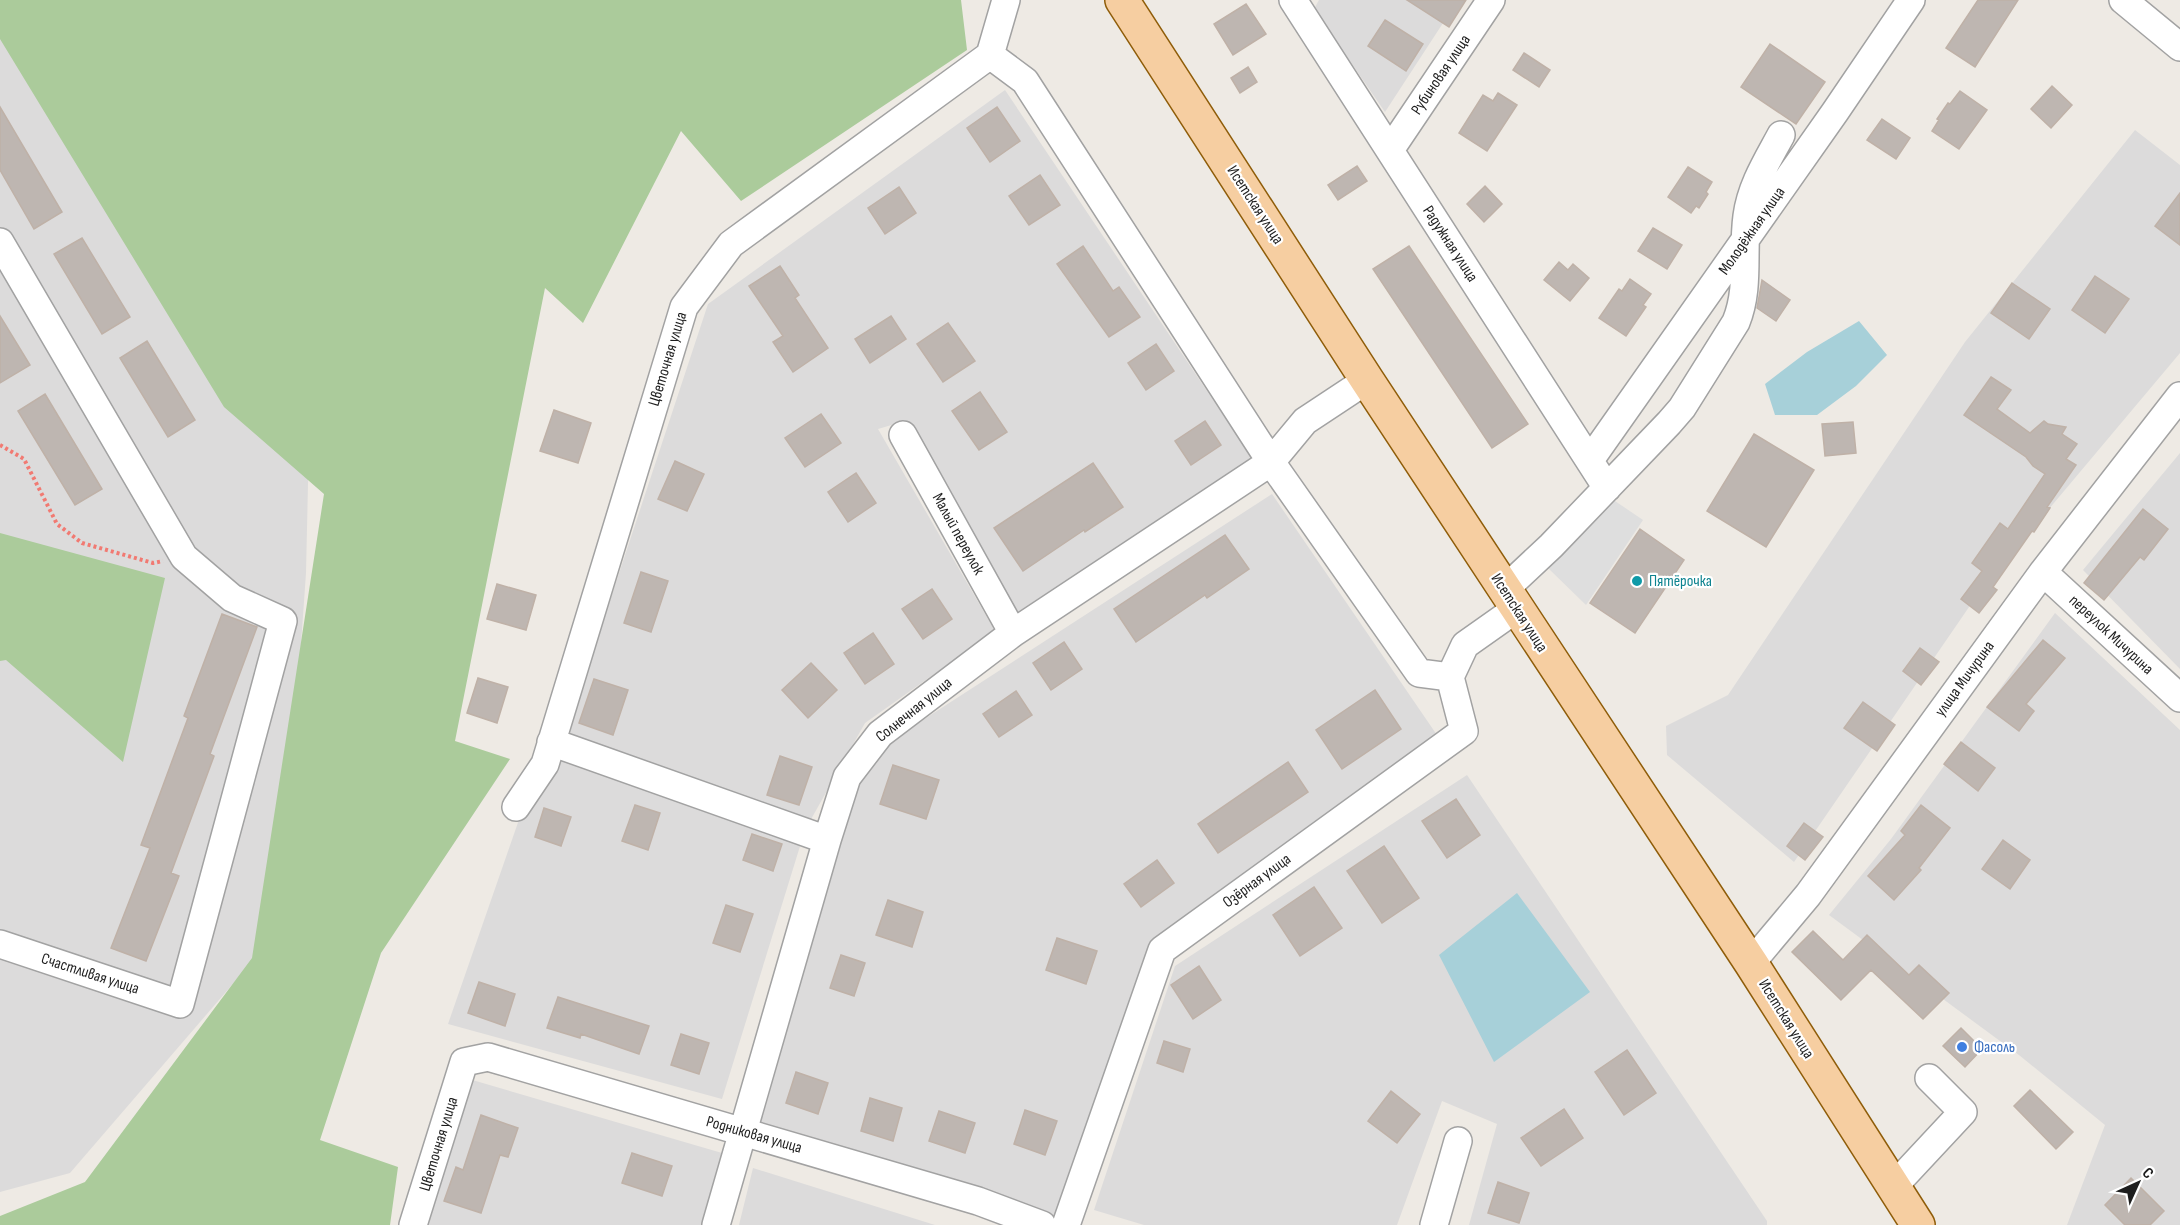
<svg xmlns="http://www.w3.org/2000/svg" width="2180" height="1225" viewBox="0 0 2180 1225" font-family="'Sofia Sans Condensed',sans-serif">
<rect width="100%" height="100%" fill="#eeeae4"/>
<!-- residential -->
<path fill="#dcdbdb" d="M0 0 309 440 306 573 281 928 70 1173 0 1192Z
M1319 0H1458L1385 112 1314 9Z
M1005 90 1252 458 1014 615 905 421 878 429 995 631 865 723 805 830 722 1099 448 1024 522 811 559 755 708 304Z
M2135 130 2180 165V353L1980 591 1794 862 1667 755 1666 726 1728 695 1965 342Z
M2180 453V669L2083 570Z
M1272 494 1439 738 1157 944 1055 1217 756 1123 862 773 892 740Z
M2055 613 2180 730V1225H2067L2105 1125 2019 1055 1829 915 1891 839Z
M1467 775 1767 1221V1225H1469L1497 1124 1442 1101 1397 1225H1144L1094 1210 1175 966Z
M469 1079 722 1153 701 1225H424Z
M753 1168 935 1225H739Z"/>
<!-- forest -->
<path fill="#abcb9b" d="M0 0H961L967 50 741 201 681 131 583 323 545 288 455 741 510 759 381 953 320 1140 398 1167 390 1225H0V1216L85 1182 252 958 324 494 224 407 0 39Z
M0 533 165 578 123 762 6 660 0 661Z"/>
<!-- parking -->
<path fill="#dedede" d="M1612 499 1643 520 1586 605 1548 568Z"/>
<!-- water -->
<path fill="#a7d0d9" d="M1859 321 1887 355 1856 386 1817 415H1775L1765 384 1807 352Z
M1517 893 1590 992 1494 1062 1439 955Z"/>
<!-- building -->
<path fill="#beb6b1" stroke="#bfb1a7" stroke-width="1.5" d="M1407 0H1466L1449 27Z
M1978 0H2018L1975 67 1946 48Z
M1246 4 1266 34 1233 55 1214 24Z
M1385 20 1423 44 1406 71 1368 46Z
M1770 44 1825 82 1796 124 1741 87Z
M1524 53 1550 70 1539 87 1513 70Z
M1248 67 1257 82 1240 93 1231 78Z
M2052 86 2072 105 2051 128 2031 109Z
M1960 91 1987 110 1959 149 1932 131 1939 120 1937 119 1948 103 1950 104Z
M1498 93 1517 105 1487 151 1459 133 1483 95 1493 101Z
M0 107 62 212 34 229 0 170Z
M997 107 1020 141 990 162 967 128Z
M1882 119 1910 138 1896 159 1867 140Z
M1357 166 1367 181 1338 200 1328 185Z
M1688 167 1712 182 1706 192 1708 194 1699 208 1696 206 1691 213 1668 197Z
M1040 175 1060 205 1029 225 1009 196Z
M1485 186 1502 204 1484 222 1467 204Z
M899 187 916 213 885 234 868 208Z
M2180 193V245L2155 226Z
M1653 228 1682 245 1667 269 1638 251Z
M82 238 130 317 102 334 54 254Z
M1083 246 1113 291 1119 287 1140 317 1109 337 1057 264Z
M1409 246 1528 424 1492 448 1373 269Z
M1559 262 1568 270 1573 264 1589 278 1570 301 1544 280Z
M780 266 799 295 795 298 828 348 793 372 773 342 783 336 749 286Z
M2095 276 2129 299 2105 333 2072 310Z
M1630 279 1651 294 1643 305 1646 307 1626 336 1599 318 1619 289 1622 291Z
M1762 280 1790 300 1776 321 1757 308Z
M2012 283 2050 309 2029 339 1991 313Z
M0 316 30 365 0 383Z
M891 316 906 339 870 363 855 339Z
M948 323 975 361 943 382 917 344Z
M147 341 195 420 168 437 120 358Z
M1156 344 1174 371 1146 390 1128 363Z
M1991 377 2011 390 1997 409 2030 433 2044 421 2048 424 2066 427 2062 434 2077 444 2066 459 2076 465 2047 507 2050 508 2034 532 2032 531 1993 587 1997 590 1979 613 1961 599 1982 571 1972 563 2000 523 2008 529 2045 474 2033 466 2026 457 1964 415Z
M980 392 1007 432 979 450 952 411Z
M45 394 102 489 75 505 18 411Z
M554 410 591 423 578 463 540 451Z
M821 414 841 443 805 467 785 438Z
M1205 421 1221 445 1191 465 1175 441Z
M1853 422 1856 453 1825 456 1822 424Z
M1754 434 1814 470 1766 547 1707 511Z
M675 461 704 474 687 511 658 499Z
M1093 463 1123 507 1085 532 1084 530 1023 571 994 528Z
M856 473 876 503 848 522 828 492Z
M2143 509 2168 529 2144 560 2140 557 2104 600 2084 583Z
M1640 529 1684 560 1635 633 1590 603Z
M1225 535 1249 569 1207 598 1205 595 1136 642 1114 609Z
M641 572 668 581 651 632 624 623Z
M497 584 536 595 526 630 487 619Z
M932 589 952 619 923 639 902 609Z
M222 614 257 627 210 754 214 756 171 873 179 876 146 961 111 948 150 848 141 845 188 718 184 716Z
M873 633 894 664 865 684 844 653Z
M2043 640 2065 658 2026 704 2034 711 2019 731 1987 707Z
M1064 642 1082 669 1051 690 1033 663Z
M1920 648 1939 662 1921 685 1903 671Z
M811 663 837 690 808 718 782 690Z
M478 678 508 687 497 723 467 713Z
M594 679 628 690 613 735 579 723Z
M1375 690 1401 729 1342 769 1316 730Z
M1016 691 1032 715 999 737 983 714Z
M1863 702 1895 725 1877 751 1844 728Z
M1961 742 1995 768 1978 791 1944 764Z
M780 756 812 767 799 805 767 795Z
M1288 762 1308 792 1218 853 1198 824Z
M893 765 939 780 926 819 880 804Z
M1456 799 1480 835 1447 858 1422 821Z
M635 805 660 813 648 850 622 841Z
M1921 805 1950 828 1919 868 1921 870 1894 900 1868 876 1905 835 1901 831Z
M544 808 571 817 561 846 535 837Z
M1804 823 1823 837 1805 860 1787 846Z
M752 834 782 844 773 871 743 860Z
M2003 840 2030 860 2010 889 1982 869Z
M1384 846 1419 898 1382 923 1347 871Z
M1157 860 1174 883 1141 907 1124 884Z
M1314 887 1342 928 1300 956 1273 915Z
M888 900 923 912 912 947 876 935Z
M726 905 753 914 740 952 713 943Z
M1813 931 1843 960 1867 935 1909 975 1919 965 1949 993 1923 1019 1871 970 1841 1000 1792 952Z
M1057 938 1097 951 1086 984 1046 970Z
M841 955 865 963 854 996 830 988Z
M1199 966 1221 1000 1193 1019 1171 985Z
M479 982 515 994 505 1026 468 1013Z
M558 997 649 1026 639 1054 581 1034 580 1038 547 1028Z
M1961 1028 1982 1049 1965 1067 1943 1046Z
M681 1034 709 1043 699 1074 671 1065Z
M1164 1041 1190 1049 1183 1072 1157 1063Z
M1627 1050 1656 1093 1624 1115 1595 1072Z
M796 1072 828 1083 818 1114 786 1103Z
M2030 1090 2073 1132 2056 1149 2014 1106Z
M1391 1091 1420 1114 1397 1143 1368 1121Z
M870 1098 902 1108 893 1141 861 1131Z
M1564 1109 1583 1138 1541 1166 1521 1138Z
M1025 1110 1057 1121 1045 1155 1014 1144Z
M939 1111 975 1123 965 1153 929 1141Z
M481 1115 518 1128 508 1157 500 1155 481 1213 444 1201 456 1167 463 1170Z
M632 1153 672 1166 662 1196 622 1183Z
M2131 1178 2164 1211 2150 1225H2125L2105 1205Z
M1498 1182 1529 1193 1519 1223 1488 1213Z"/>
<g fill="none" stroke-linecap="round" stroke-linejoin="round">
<!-- minor casing -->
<g stroke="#a2a2a2" stroke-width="30">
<path id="minor" d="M1293 0 1607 488
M2123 0 2180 47
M990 55 1025 81 1271 462 1419 673 1450 677
M1390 150 1491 0
M0 242 184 557 232 598 283 621 180 1004 0 944
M903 435 1013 633
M1590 460 1835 112 1911 0
M2043 572 2180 698
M1504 590 1551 546 1669 423 1682 408 1736 322C1750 288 1742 252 1747 216 1751 186 1767 161 1781 135
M551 742 827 840
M516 807 545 764 684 307 731 244 990 55 1006 0
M1751 963 1808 895 2043 572 2180 396
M1893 1187 1963 1112 1929 1078
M413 1225 464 1062 488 1057 978 1201 1042 1225
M716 1225 827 840 847 777 880 734 1013 633 1271 462 1305 421 1367 380
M1066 1225 1162 950 1464 731 1450 677 1465 645 1516 609
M1434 1225 1458 1141"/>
</g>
<!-- major casing -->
<g stroke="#8f5d09" stroke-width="36">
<path id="major" d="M1122 0 1367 380 1751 963 1918 1225"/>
</g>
<!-- path -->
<path stroke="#f17a72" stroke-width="4" stroke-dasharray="3 3" stroke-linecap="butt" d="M0 445 24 459 57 524 82 543 153 563 163 561"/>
<!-- minor -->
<use href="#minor" stroke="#fff" stroke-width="27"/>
<!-- major -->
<use href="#major" stroke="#f6cea1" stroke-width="33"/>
</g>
<!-- markers -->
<circle fill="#0f9aa8" stroke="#fff" stroke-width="2" cx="1637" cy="581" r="6"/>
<circle fill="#3f7fe0" stroke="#fff" stroke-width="2" cx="1962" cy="1047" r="6"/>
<g text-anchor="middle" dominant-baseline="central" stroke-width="4.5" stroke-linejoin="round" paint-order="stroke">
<!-- street labels -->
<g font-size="16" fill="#1e1e1e" stroke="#fff">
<text transform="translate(1441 75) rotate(-56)">Рубиновая улица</text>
<text transform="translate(1255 205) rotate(57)">Исетская улица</text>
<text transform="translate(1752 231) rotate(-55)">Молодёжная улица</text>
<text transform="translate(1450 244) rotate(57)">Радужная улица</text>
<text transform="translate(668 359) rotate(-73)">Цветочная улица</text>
<text transform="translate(958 534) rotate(61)">Малый переулок</text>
<text transform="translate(1519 613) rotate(57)">Исетская улица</text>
<text transform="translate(2111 635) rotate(43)">переулок Мичурина</text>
<text transform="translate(1965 679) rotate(-54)">улица Мичурина</text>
<text transform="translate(914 710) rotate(-39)">Солнечная улица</text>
<text transform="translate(1257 881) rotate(-36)">Озёрная улица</text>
<text transform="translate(90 974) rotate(18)">Счастливая улица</text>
<text transform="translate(1786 1019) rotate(58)">Исетская улица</text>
<text transform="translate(754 1135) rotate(16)">Родниковая улица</text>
<text transform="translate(439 1144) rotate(-73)">Цветочная улица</text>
</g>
<!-- culture labels -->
<g font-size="16" fill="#0d838f" stroke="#fff" text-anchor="start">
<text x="1649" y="581">Пятёрочка</text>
</g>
<!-- shop labels -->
<g font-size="16" fill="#366cbe" stroke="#fff" text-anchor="start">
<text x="1974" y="1047">Фасоль</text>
</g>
</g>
<!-- north arrow -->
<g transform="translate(2138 1183) rotate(45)" stroke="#ffffff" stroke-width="4.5" paint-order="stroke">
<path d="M0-4.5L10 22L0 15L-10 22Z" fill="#1e1e1e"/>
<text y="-9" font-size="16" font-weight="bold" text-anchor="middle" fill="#1e1e1e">С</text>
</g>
</svg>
